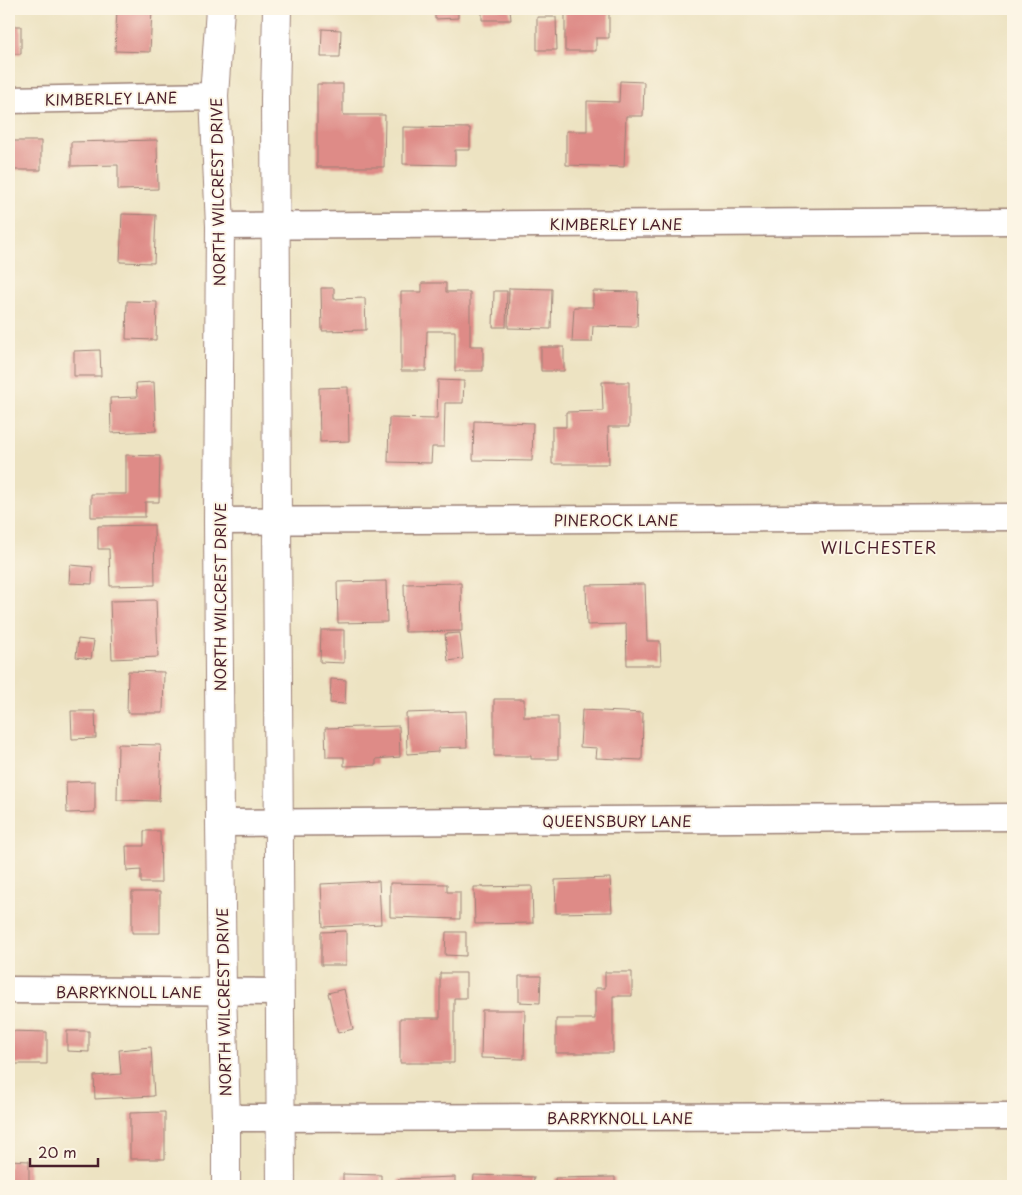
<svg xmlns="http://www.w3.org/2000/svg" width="1022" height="1195" viewBox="0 0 1022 1195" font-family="'Playpen Sans',sans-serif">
<rect width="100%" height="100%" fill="#fcf5e5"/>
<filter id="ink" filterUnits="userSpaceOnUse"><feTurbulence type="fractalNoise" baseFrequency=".02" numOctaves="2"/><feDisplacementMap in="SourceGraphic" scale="10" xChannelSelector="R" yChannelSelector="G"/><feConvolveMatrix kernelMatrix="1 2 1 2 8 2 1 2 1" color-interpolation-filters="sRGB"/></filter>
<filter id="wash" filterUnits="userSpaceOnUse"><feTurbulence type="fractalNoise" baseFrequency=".0096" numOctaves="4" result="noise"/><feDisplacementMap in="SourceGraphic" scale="20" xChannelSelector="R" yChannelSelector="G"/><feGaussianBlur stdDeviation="1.12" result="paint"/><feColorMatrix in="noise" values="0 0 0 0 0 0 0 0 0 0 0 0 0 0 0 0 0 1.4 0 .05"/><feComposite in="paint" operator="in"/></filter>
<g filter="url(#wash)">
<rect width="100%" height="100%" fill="#ede3c2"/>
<g id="blocks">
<!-- building -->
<path fill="#de8b87" d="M117 9H152L150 52 115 51Z
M330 9H370V10L330 12Z
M435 9H458V18L435 19Z
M482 9H510L511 20H482Z
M565 9H609V38H596V51H565Z
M537 17H556L557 50H537Z
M9 26H21V54H9Z
M322 29 341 30 340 57H321Z
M620 81 644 82 643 116H626L624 167 566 165V131H587V101L619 102Z
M317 84H343V115H385L384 167H317Z
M403 127 470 128V150H455V165L403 164Z
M157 140 158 189 118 190V165L71 166V142Z
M9 141H41V170H9Z
M122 214 156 215 154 263 120 262Z
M422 283H446V292H470V346H483V371H455V331H427L426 371H401V292H422Z
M321 288H334V299L365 298 366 330 322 331Z
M509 288 552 289 551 329 508 328Z
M494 291H507L506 327H493Z
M593 291 638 292 637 327 593 326 592 342H572L574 307H593Z
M127 301 157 302 156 340 126 339Z
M541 347H564V371H541Z
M9 349H10L12 376H9Z
M100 350 101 376H74V351Z
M438 380 464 381 463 403H445L444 447H432L431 463 388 462 389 418 437 419Z
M154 382 156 431 111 433 110 398 137 397 136 383Z
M602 382H629V427H608L609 464H552V427H566V412L603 411Z
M348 387 349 441 320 442 319 388Z
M474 421 533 423 532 461 473 460Z
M126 455 160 456 159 502H145V517H91V494H126Z
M154 525 155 585 110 586 109 549H98V526Z
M70 565 93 567 92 584 69 583Z
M386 581 387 622 338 623 337 582Z
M461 583 462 631 405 632 404 584Z
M645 584 647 641H660L661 665H627L626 624 587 625 586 585Z
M156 600 158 657 112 659 110 601Z
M321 630H344V663L320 662Z
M460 633 463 659 448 661 445 634Z
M78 639 94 641 91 659 76 657Z
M128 671 164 672 163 713H127Z
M331 679 346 680 345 704 330 703Z
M494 699H524V717H558V759H531V756H494Z
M582 710 643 713 642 760 596 758 597 748 580 747Z
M71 711H95L96 738 72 739Z
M466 711 467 747 438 748V752L407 754 406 713Z
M399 726 400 757 376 759V765L344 766V757H326L325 728Z
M118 744 161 745 159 801 117 800Z
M95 781V812L67 813 66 782Z
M144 831H160L161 883H141V870L127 871 126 846H144Z
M610 878 612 912 556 913 555 880Z
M379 881 381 924 323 927 321 884Z
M390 883 447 884V892H460V919L390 917Z
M532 886 533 923 475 924 474 887Z
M132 892H160V933H132Z
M346 931V965H321V932Z
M446 932H466V956L445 955Z
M605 972H632V996H613V1053H556V1019H595V988H605Z
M440 973H466V998H454V1063H400V1018H440Z
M519 976H541L540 1003 519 1002Z
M344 989 353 1029 338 1033 328 993Z
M482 1010H525L524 1059 481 1058Z
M9 1031 47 1032V1064H9Z
M67 1031H89V1052L67 1051Z
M151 1047 154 1096 95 1099 94 1076 121 1074 119 1050Z
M165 1112V1159H130V1113Z
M9 1160 29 1161V1182L9 1181Z
M343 1174 381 1175V1186H343Z
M474 1175 534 1177 533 1186H473Z
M455 1177V1186H398V1179Z
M615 1177V1186H556L555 1178Z
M165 1183V1186H130L129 1184Z"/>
</g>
</g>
<g filter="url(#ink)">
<use href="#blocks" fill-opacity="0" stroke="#9c8176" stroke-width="1"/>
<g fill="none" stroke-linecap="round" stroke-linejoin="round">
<!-- street casing -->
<g stroke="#9c8176" stroke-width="29">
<path id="street" d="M9 100 214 96
M220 226 1013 221
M218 521 1013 517
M220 823 1013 817
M9 990 279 992
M226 1118 1013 1116"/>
</g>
<!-- secondary casing -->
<g stroke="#9c8176" stroke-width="30">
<path id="secondary" d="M220 9 214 96 220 226 218 521 220 823 222 991 226 1118V1186
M277 9 275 99 277 521 281 1186"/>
</g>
<!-- street -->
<use href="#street" stroke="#fff" stroke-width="26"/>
<!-- secondary -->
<use href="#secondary" stroke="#fff" stroke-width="28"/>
</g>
</g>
<g text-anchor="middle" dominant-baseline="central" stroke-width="4" stroke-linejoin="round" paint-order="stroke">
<!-- street labels -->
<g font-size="15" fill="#4a1f2b" stroke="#fcf5e5">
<text transform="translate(111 98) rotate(-1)">KIMBERLEY LANE</text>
<text transform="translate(217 192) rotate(-91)">NORTH WILCREST DRIVE</text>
<text x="616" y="223">KIMBERLEY LANE</text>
<text x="616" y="519">PINEROCK LANE</text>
<text transform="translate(219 597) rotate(-90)">NORTH WILCREST DRIVE</text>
<text x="617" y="820">QUEENSBURY LANE</text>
<text x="129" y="991">BARRYKNOLL LANE</text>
<text transform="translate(223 1002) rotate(-91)">NORTH WILCREST DRIVE</text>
<text x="620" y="1117">BARRYKNOLL LANE</text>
</g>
<!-- neighbourhood labels -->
<g font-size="16" letter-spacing="1" fill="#4a1f2b" stroke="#fcf5e5">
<text x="879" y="547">WILCHESTER</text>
</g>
</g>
<!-- margin -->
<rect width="1022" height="1195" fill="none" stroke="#fcf5e5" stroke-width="30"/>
<!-- scale -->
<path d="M30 1158v8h68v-8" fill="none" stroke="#4a1f2b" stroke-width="2.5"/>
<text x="38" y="1158" font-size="15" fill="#4a1f2b" stroke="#fcf5e5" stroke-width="4" paint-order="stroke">20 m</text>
</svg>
